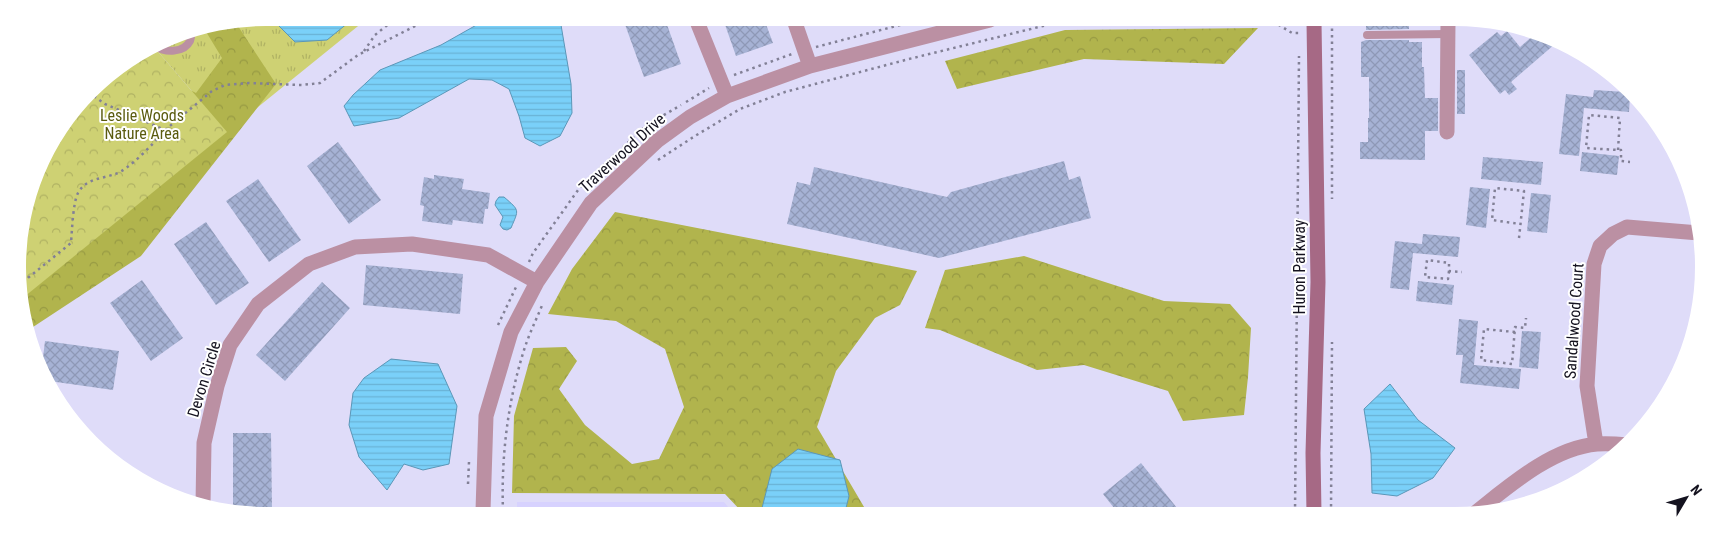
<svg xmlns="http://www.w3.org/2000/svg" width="1721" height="533" viewBox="0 0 1721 533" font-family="'Roboto Condensed',sans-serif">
<defs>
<pattern id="grass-tufts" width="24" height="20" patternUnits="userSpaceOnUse" patternTransform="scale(1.25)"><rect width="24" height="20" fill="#ced173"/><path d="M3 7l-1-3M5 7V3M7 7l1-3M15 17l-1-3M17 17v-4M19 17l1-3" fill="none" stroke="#b0b263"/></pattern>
<pattern id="forest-crowns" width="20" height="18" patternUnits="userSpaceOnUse" patternTransform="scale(1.25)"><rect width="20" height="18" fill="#b1b44d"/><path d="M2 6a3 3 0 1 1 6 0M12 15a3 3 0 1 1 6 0" fill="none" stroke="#979a43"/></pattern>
<pattern id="park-crowns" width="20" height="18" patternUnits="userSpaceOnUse" patternTransform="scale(1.25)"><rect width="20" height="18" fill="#ced173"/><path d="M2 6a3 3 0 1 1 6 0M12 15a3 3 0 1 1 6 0" fill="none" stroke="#b0b263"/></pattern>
<pattern id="water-rules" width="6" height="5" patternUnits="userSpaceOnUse" patternTransform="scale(1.25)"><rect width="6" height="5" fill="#7ad0f9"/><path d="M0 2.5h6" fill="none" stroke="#69b2d5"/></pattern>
<pattern id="building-cross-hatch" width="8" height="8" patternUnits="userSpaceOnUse" patternTransform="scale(1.25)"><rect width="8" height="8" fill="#a6b2d4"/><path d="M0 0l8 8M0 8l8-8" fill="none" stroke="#8e98b6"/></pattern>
</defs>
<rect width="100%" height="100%" fill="#dfdcf9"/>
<!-- built -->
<path fill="#d7d2fe" d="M517 502H724L732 512 517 511Z"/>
<!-- grass -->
<path fill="url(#grass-tufts)" d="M267 18H368L227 132 154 47 171 36Z"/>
<!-- forest -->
<path fill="url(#forest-crowns)" d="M236 23 276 84 141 256 30 329 27 333 20 234 43 156 102 79 146 68 196 93 222 58 205 30Z
M1258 28 1224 64 1084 59 957 89 945 61 1065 30Z
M615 212 917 271 900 305 875 318 836 371 817 427 867 512H742L725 494 512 493 514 416 533 348 566 347 577 361 559 389 585 425 632 464 659 459 684 407 665 349 616 321 548 314 572 269Z
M1024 256 1164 301 1230 304 1251 328 1248 377 1244 415 1183 421 1168 391 1084 365 1037 370 940 330 925 328 945 270Z"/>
<!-- park -->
<path fill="url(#park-crowns)" d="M154 47 227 132 24 297 20 234 43 156 102 79Z"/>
<!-- water -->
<path fill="url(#water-rules)" stroke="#5b97b8" d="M275 18H354L327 40 295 42 278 25Z
M483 18 560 19 571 84 572 113 560 136 540 146 525 138 519 116 509 89 492 80 469 79 399 118 354 126 344 106 353 95 380 70 441 45 480 23Z
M499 197H504C520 211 519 209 511 228L507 230 503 229 500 225 503 217 495 205 496 201Z
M391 359 438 364 457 406 449 464 423 470 404 464 387 490 359 457 349 425 353 393 364 378Z
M1390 384 1418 420 1455 448 1433 478 1397 496 1372 493 1371 454 1364 409Z
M798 449 840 460 849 496 845 512H766L762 508 772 469Z"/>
<!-- building -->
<path fill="url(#building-cross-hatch)" d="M623 19H665L681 64 644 77Z
M723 19H764L773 43 736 56Z
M1366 22H1409V29L1366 30Z
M1507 31 1520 47 1534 35 1555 44 1511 82 1517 89 1509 95 1505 90 1500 94 1469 55 1497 32 1501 36Z
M1366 40H1409V42H1422V67H1424L1425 98H1438V131H1425V160L1360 159V142H1368V118H1369V77H1361V42Z
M1457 70H1465V114H1457Z
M1594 90 1626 92 1630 97 1629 112 1584 108 1579 156 1559 154 1566 94 1593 97Z
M338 142 381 200 349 224 307 166Z
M1582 152 1619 156 1617 175 1580 171Z
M1483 157 1543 162 1541 185 1481 179Z
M1064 161 1069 180 1080 176 1091 218 939 258 787 224 797 182 810 185 814 167 947 197 951 192Z
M434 175 464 179 462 189 490 193 488 209H485L483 224 453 220 452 225 422 221 424 206 420 205 424 177 434 179Z
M258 179 301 240 269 262 226 201Z
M1470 187 1490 189 1486 228 1466 225Z
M1531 193 1551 195 1547 233 1527 231Z
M206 222 249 283 216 305 174 244Z
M1423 234 1460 237 1458 257 1413 253 1409 290 1390 288 1395 241 1422 244Z
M366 265 463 274 460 314 363 305Z
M142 280 183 338 151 361 110 303Z
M1418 281 1454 285 1452 305 1416 301Z
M322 282 350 308 285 381 256 355Z
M1459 319 1478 321 1474 365 1521 369 1519 389 1460 383 1463 355H1456Z
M1522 331 1541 332 1538 369 1519 367Z
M45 341 119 351 113 390 49 381 42 366Z
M233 433H271L272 511H233Z
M1141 463 1181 513H1118L1103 494Z"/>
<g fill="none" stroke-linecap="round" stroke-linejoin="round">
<!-- path -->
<path stroke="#828096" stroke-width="2.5" stroke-dasharray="2.5 4" stroke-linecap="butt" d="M1266 21 1279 25 1292 33H1299
M1332 22V199
M816 47 919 20
M364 51 375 35 396 18
M734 75 792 54
M686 102 709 88
M165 130 212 91 225 85 249 83 302 85 320 83 358 55 431 18
M1618 150 1620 118 1589 115 1586 148 1618 150H1621V161L1630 162
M658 160 695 136 740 109 785 92 909 59 1051 24 1110 21
M1519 238 1524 191 1495 188 1492 220 1520 224
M529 262 533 253 581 186 647 125 681 105
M1449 271 1448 279 1425 277 1427 260 1449 263V271L1462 272
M23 282 71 243C72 231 73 202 78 193 86 178 102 179 115 174 129 170 155 142 165 130L105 104 91 94
M498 325 517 285
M1515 332 1484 329 1481 360 1512 364 1515 327 1525 328 1526 318
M468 484 469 462
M503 511C501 456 508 399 525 347 530 332 537 318 543 303
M1295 513 1299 56
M1331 513 1332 342"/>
<!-- lane -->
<path stroke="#bb90a3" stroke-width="8" d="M1367 35 1448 34
M156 46C165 53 184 53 190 41 191 38 191 35 192 32"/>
<!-- street -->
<path stroke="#bb90a3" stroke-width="15" d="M696 19 727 96
M794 20 810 66
M1447 132 1448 22
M1596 444 1587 386 1594 264 1600 246 1613 234 1627 227 1699 233
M203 505 204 443 217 386 230 345 258 304 309 264 355 247 412 244 488 255 537 282
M483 511 486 416 511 332 537 282 591 203 657 141 690 117 727 96 810 66 990 20
M1475 513C1509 486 1552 448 1597 444 1607 443 1618 444 1628 445"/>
<!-- secondary -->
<path stroke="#a66985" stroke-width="15" d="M1314 513 1313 453 1318 282 1314 22"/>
</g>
<g text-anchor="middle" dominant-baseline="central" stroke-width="4" stroke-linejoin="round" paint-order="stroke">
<!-- park labels -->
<g font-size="16" fill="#5a5b0e" stroke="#fff">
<text x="142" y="115">Leslie Woods<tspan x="142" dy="18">Nature Area</tspan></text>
</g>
<!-- street labels -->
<g font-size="16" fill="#14121f" stroke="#fff">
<text transform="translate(622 153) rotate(-42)">Traverwood Drive</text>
<text transform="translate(1299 267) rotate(-90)">Huron Parkway</text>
<text transform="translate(1574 321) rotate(-86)">Sandalwood Court</text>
<text transform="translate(204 379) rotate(-73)">Devon Circle</text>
</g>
</g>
<!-- crop -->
<path d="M0 0H1721V533H0ZM266 26H1455A240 240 0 0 1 1695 266V267A240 240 0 0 1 1455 507H266A240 240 0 0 1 26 267V266A240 240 0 0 1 266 26Z" fill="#fff" fill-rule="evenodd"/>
<!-- north arrow -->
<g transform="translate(1686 498) rotate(52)" stroke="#ffffff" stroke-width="4" paint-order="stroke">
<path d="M0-4L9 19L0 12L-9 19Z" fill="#14121f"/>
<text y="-8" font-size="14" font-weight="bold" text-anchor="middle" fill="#14121f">N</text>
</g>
</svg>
